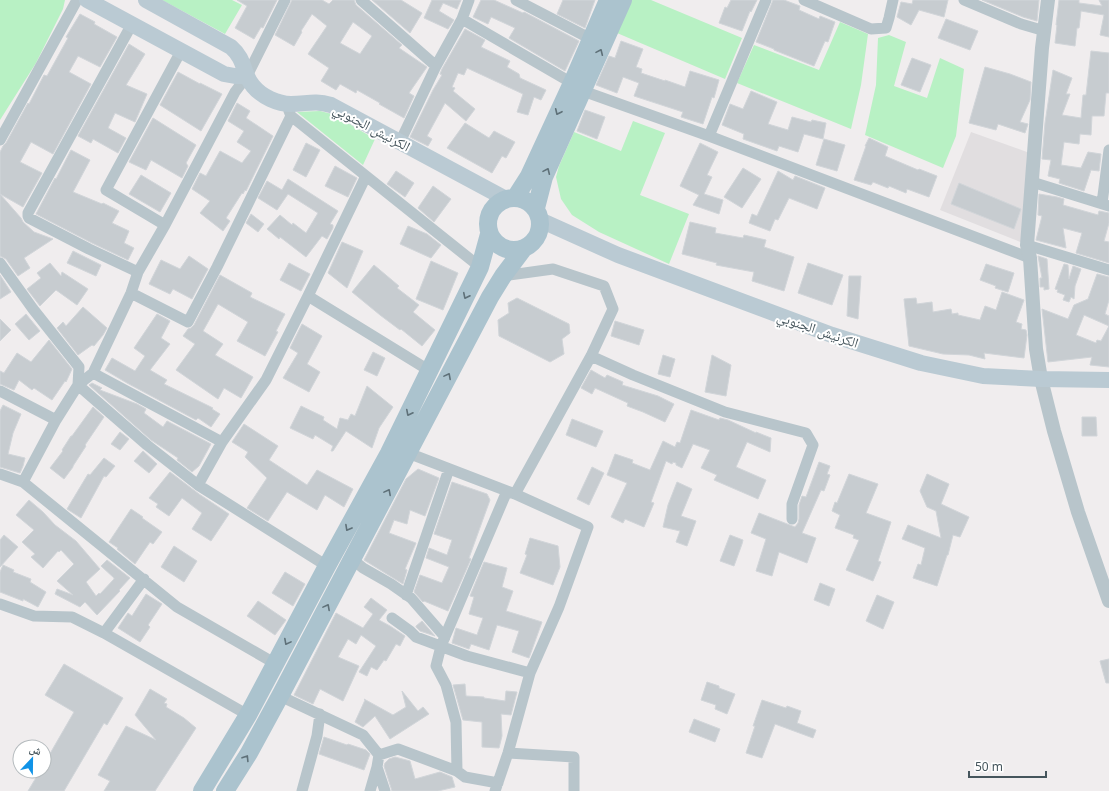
<svg xmlns="http://www.w3.org/2000/svg" width="1109" height="791" viewBox="0 0 1109 791" font-family="'Noto Sans','Noto Naskh Arabic',sans-serif">
<rect width="100%" height="100%" fill="#f0edee"/>
<!-- education -->
<path fill="#e1dee0" d="M971 132 1027 152 1023 243 940 210Z"/>
<!-- green -->
<path fill="#b8f1c4" d="M0 0H65L63 9 36 63 0 120Z
M162 0H232L242 5 225 34Z
M631 0H651L742 38 725 79 617 33Z
M840 22 868 34 861 85 851 129 737 83 754 45 819 70Z
M889 35 906 42 894 86 927 98 940 58 964 69 956 136 943 168 865 135 876 85 878 38Z
M320 111 332 114 375 139 363 165 297 112Z
M633 121 665 133 640 195 689 214 669 264 599 232 572 215 561 199 556 177 559 166 574 132 621 151Z"/>
<!-- building -->
<path fill="#c7ccd0" stroke="#d1d5d9" fill-rule="evenodd" d="M237 0H277L263 28 261 27 254 39 235 28 247 6Z
M292 0H322L329 4 333 0H354L356 5 402 45 399 48 427 67 409 93 414 96 404 118 379 104 380 103 357 90 356 93 340 84 336 90 321 81 329 68 308 54 327 26 312 14 301 31 302 32 294 46 275 35ZM353 22 372 36 360 54 340 43Z
M372 0H401L422 13 410 33Z
M432 0H461L457 9 443 3 439 11 454 20 448 29 424 18Z
M481 0H494L523 13 524 12 579 41 565 71 509 38 515 28 491 17 488 24 473 17Z
M563 0H595L585 28 557 14Z
M731 0H757L751 12 750 11 742 31 719 23 725 7 727 8Z
M773 0H784L800 6 799 10 819 19 820 16 835 22 828 42 825 41 814 66 774 50V49L756 42Z
M913 0H948L944 17 919 10 911 25 897 17 901 2 912 4Z
M982 0H1039L1037 21 1023 17Z
M1059 0H1079V3L1102 6 1099 0H1109V37L1100 35 1104 15 1081 11 1079 28H1077L1075 46 1055 43 1057 25H1056Z
M80 14 95 22 94 24 117 37 100 67 78 56 69 72 91 84 53 154 31 142 20 162 42 173 23 207 0 194 21 218 23 222 34 232 53 239 24 258 30 268 18 276 6 259 0 256V152L3 146 6 143 28 103 29 104 44 75 47 76 68 38 66 37Z
M946 19 978 31 970 50 938 38Z
M465 29 485 40 481 47 510 61 507 67 519 74 520 78 546 90 541 100 534 97 528 115 517 112 523 94 467 68 464 75 458 73 452 87 455 88 453 91 475 109 466 121 445 103 427 136 432 139 428 146 410 137 433 90 442 75 440 74 442 69Z
M621 41 643 49 636 67 642 69 641 73 665 81V80L685 87 690 71 719 80 714 98 712 97 703 124 681 117 683 112 634 96 639 83 623 77 617 93 596 85 609 56 615 58Z
M129 44 145 54 126 85 147 94 135 122 115 113 108 128 126 138 118 153 93 139 91 143 78 136Z
M1091 51 1109 53V93H1106L1104 116H1092L1091 135 1080 134 1079 144 1064 142 1061 165 1081 168 1088 152 1101 154 1099 171 1091 170 1084 191 1059 183 1060 179 1048 176 1051 160 1042 159 1045 123 1053 70 1072 78 1066 94H1070L1062 115 1081 118 1083 95H1086Z
M912 58 931 65 920 92 901 85Z
M985 67 1010 74 1031 82 1030 100 1020 122 1028 124 1025 133 998 124 996 130 969 123Z
M178 72 200 84V83L222 94 201 131 160 105Z
M751 91 777 102 768 124 788 130 792 117 811 122 812 120 826 123 823 139 804 134 798 152 779 146 777 151 743 139 744 134 722 125 730 104 743 109Z
M237 103 250 111 246 118 273 136 246 191 245 190 243 194 242 193 226 218 230 221 223 231 200 213 210 201 192 189 200 173 206 176 220 151 242 163 251 151 237 142 244 131 228 121Z
M585 110 605 117 597 139 577 131Z
M153 118 196 145 186 163 188 166 182 178 151 160 146 170 129 162Z
M465 123 489 138 494 131 515 142 506 158 502 156 492 173 447 148Z
M869 138 888 147 885 156 918 170 919 169 937 176 929 197 907 189 906 193 889 186 888 188 873 182 871 185 854 180 866 146H865Z
M824 139 845 145 837 171 816 165Z
M306 143 320 150 306 177 293 170Z
M700 143 718 152 707 175 712 177 704 194 723 200 719 214 693 205 699 195 680 186Z
M71 150 90 160 73 192 102 204 103 203 119 211 112 223 129 231 124 243 134 248 128 260 92 243 36 214 55 178 56 179Z
M335 166 357 178 348 197 325 186Z
M743 168 761 179 742 208 724 197Z
M396 171 414 183 405 197 387 184Z
M778 171 793 180 795 176 825 188 817 209 789 198 778 220 775 219 770 231 749 223 752 214 757 216Z
M141 175 171 193 160 212 129 194Z
M288 179 338 211 330 224 333 225V228L327 239 322 236 306 257 280 237 279 239 267 229 280 215 292 225 293 223 306 233 318 213 288 194 277 210 258 198 267 181 282 190Z
M959 183 1021 209 1014 229 951 204Z
M433 186 451 199 434 222 418 208Z
M1039 194 1057 197 1064 199 1063 205 1098 215 1099 211 1109 213V223L1104 241 1109 242V263L1076 253 1082 233 1063 228 1066 248 1036 240 1042 216 1038 215Z
M251 214 264 224 258 232 246 223Z
M690 222 716 228 715 233 743 238 744 235 766 240 764 247 794 257 784 291 752 281 754 272 716 265 717 263 682 254Z
M408 226 427 234 441 245 431 258 400 244Z
M342 242 363 251 347 288 328 273Z
M73 251 101 265 96 276 67 263Z
M189 256 208 269 192 299 173 289 170 294 149 284 161 260 180 269Z
M1038 256 1047 259 1049 289 1044 290V287H1040V278H1042Z
M431 261 458 273 443 310 416 299Z
M50 263 61 276 62 272 88 289 77 305 56 290 40 306 27 289 41 278 37 273Z
M289 263 310 274 301 291 280 280Z
M808 263 843 275 832 305 798 293Z
M986 264 1014 273 1008 292 995 288 996 286 980 280Z
M1064 264 1068 265 1069 279 1073 266 1081 269 1075 286 1074 299 1071 297 1069 302 1063 300 1065 295 1057 292 1058 290 1055 289Z
M374 265 399 286 397 288 419 305 413 312 435 330 422 346 401 329 400 330 380 315 352 292Z
M1097 274 1109 277V300L1105 314 1109 316V367L1090 365 1092 357 1048 362 1042 309 1068 319 1074 305 1088 299ZM1084 315 1109 326 1101 341 1097 340 1096 343 1076 335Z
M0 275 11 292 0 299Z
M220 275 252 293 250 297 285 314 276 331 278 332 265 356 237 341 248 322 218 304 203 331 223 344 215 355 253 377 241 398 224 388 218 399 176 370 195 344 183 336 188 329 191 328 194 325Z
M849 276H861L858 319 847 316Z
M1002 292 1024 300 1016 322 1022 324 1021 329 1026 330 1027 335 1024 358 984 353 985 359 969 355 943 354 909 346 904 299 916 298 917 304 932 302 933 312 951 309 952 314 958 313V315L980 320 985 306 996 310Z
M517 298 569 324 570 333 562 339 564 354 550 362 499 336 498 320 509 313 508 303Z
M83 307 107 328 103 335 94 346 92 345 78 355 57 328 63 322 66 326Z
M26 314 40 331 29 340 15 324Z
M157 314 170 321 161 338 170 344 150 370 167 380 164 384 213 408 212 409 220 414 211 427 198 418 196 420 127 383 105 370 112 358 135 371 145 356 134 348Z
M0 319 11 330 0 341Z
M615 321 644 330 639 345 611 336Z
M302 324 322 336 307 364 320 372 309 392 283 378 298 353 290 348Z
M49 340 72 369 66 382 65 381 52 400 34 388 32 390 19 380 14 390 0 384V371L4 373 17 353 31 362Z
M373 352 385 358 377 376 364 370Z
M663 355 675 359 670 377 658 374Z
M712 355 731 365 726 396 705 392Z
M591 370 605 378 607 375 623 382 622 385 658 396 674 404 665 422 643 412 627 406 628 403 595 388 592 394 581 388Z
M92 383 102 388 100 390 137 404 146 409 144 413 163 427 167 421 211 444 199 466 192 472 177 460 178 458 151 440 89 385Z
M367 386 393 407 379 428 372 448 346 431 333 451H331L333 446 315 435 313 439 290 428 301 406 324 417 323 420 337 429 340 418 348 420 351 414 355 416Z
M3 405 21 414 13 433 8 454 25 458 23 466 20 473 0 467V411Z
M93 407 104 417 85 445 86 446 73 466V467L64 479 50 468 63 451 62 450 71 436H72Z
M691 410 719 420 720 418 728 420 756 433V432L771 438 770 452 747 442 736 467 766 480 758 499 714 480 717 475 701 468 710 450 693 444 682 468 676 465V463L673 462 672 464 666 461 651 502 654 503 644 527 625 519 623 523 611 517 627 483 607 475 615 454 633 460 632 463 650 470 663 441 675 447 677 442 680 443Z
M1082 417H1096L1097 436H1082Z
M572 419 603 431 596 447 566 435Z
M244 424 278 446 269 460 307 485 317 470 353 489 344 507 325 495 317 510 287 492 268 521 247 508 267 478 245 457 248 452 232 442Z
M120 432 129 439 120 450 111 444Z
M143 451 157 464 149 473 134 461Z
M104 458 115 466 106 477 104 476 81 518 67 509 88 474 90 475Z
M819 462 830 466 827 474 830 475 824 491 821 490 802 533 816 538 807 563 779 552 772 576 756 571 766 539 751 533 759 513 795 527 798 523 799 519V505L802 496 806 497Z
M592 467 604 473 589 505 577 499Z
M418 469 439 478 425 516 410 510 407 524 394 520 389 533 416 543 405 569 407 570 403 584 364 560 406 479Z
M170 472 199 494 229 514 211 541 192 529 202 513 182 498 169 516 156 507 158 504 149 498Z
M849 474 878 484 866 513 891 522 878 561 881 562 873 581 846 570 859 540 853 538 854 535 835 528 840 515 832 511 835 502 837 503Z
M927 474 949 484 941 504 969 517 960 537 953 535 948 555H947L937 586 913 578 918 564 921 565 925 548 902 539 908 525 941 538 936 511 927 507 920 491Z
M452 482 487 494 490 500 469 558 471 559 448 611 424 601 423 602 414 592 420 575 442 583 449 567 426 558 429 548 447 555 452 540 434 534Z
M677 482 692 489 681 516 696 521 687 546 676 542 680 531 663 527 668 505Z
M29 500 43 512 55 525 76 541 100 569 86 582 96 596 99 593 100 594 114 579V578L101 566 107 560 130 578 119 590 120 591 97 615 85 602 80 607 55 594 57 589 73 595 57 581 74 564 61 550 59 552 58 551 43 568 31 557 35 554 22 542 34 530 16 515Z
M131 509 143 517 142 518 162 532 153 544 150 542 135 564 117 549 118 548 109 542Z
M4 535 18 547 0 567V540Z
M730 535 743 540 742 544 734 566 720 561Z
M530 538 558 546 560 567 553 585 520 573 527 555 525 554Z
M174 546 197 561 184 582 161 567Z
M484 562 507 568 502 587 513 591 506 611 542 622 529 658 512 652 519 631 497 625 489 650 471 644 469 649 452 643 456 628 477 635 483 618 469 614 474 597 470 596Z
M3 565 14 570 13 572 31 579 30 582 46 592 38 607 23 599V601L0 592V572Z
M285 572 305 584 293 606 272 593Z
M820 583 835 589 829 606 814 600Z
M146 594 162 604 148 625 150 627 140 642 118 628 128 613 132 616Z
M877 595 894 602 883 629 866 621Z
M371 598 387 610 379 620 390 626 405 636 400 646 396 644 386 661 384 660 377 670 371 667 367 676 359 672 376 646 361 635 356 644 348 639 338 657 359 666 343 701 320 689 313 704 294 695 336 613 363 628 373 614 364 607Z
M258 601 286 620 275 635 247 616Z
M422 621 435 636 420 631 416 627V626Z
M1109 659V683H1106L1100 661Z
M64 664 123 698 107 725 104 723 64 791H28L40 771H44V764L74 712 45 695Z
M707 682 719 686V688L735 694 727 714 715 709 716 705 701 700Z
M465 684 466 696 484 697V698L505 701 506 691 517 692 511 715 501 714 502 736 499 748 482 747V722L463 720 453 685Z
M150 689 167 699 164 703 167 704 166 707 184 718 196 728 155 791H104L110 781 98 775 126 726 156 740 135 715Z
M402 691 418 711 423 707 429 714 390 739 375 716 363 727 355 722 365 700 364 699 393 715 406 707Z
M762 700 786 708 787 706 801 711 797 723 816 730 813 738 775 724 762 758 746 753 755 726H753Z
M694 719 720 729 715 742 689 732Z
M324 737 347 745 348 744 366 750 370 754 364 770 319 754Z
M395 757 410 761 415 779 440 772 452 777 455 787 438 791H392L384 766 385 763 389 759Z"/>
<g fill="none" stroke-linecap="round" stroke-linejoin="round">
<!-- minor -->
<path stroke="#b8c5cb" stroke-width="11" d="M361 0 436 66
M516 0 591 39
M804 0 871 29 886 28 889 18 893 0
M964 0 1021 24 1045 31
M462 19 572 83
M132 24 28 213V216L29 218 89 249 138 272
M583 91 709 136 1030 258
M289 111 291 116 480 267
M709 136 766 0
M0 140 77 0
M400 142 436 66 462 19 469 0
M1032 182 1109 206
M1102 203 1109 150
M165 225 106 190 181 51
M1027 245 1109 270
M0 263 33 309 79 367 78 385 147 445 198 485 327 566
M503 276 553 269 604 286 613 309 591 356 515 494
M131 293 188 322 217 267 291 116
M308 296 430 371
M591 356 633 375 725 412 806 433 813 445 792 504V519
M93 373 222 442
M0 391 56 420
M403 453H408L515 494 588 527 559 607 530 673 508 753 495 791
M0 474 23 482 177 607 276 664
M23 482 56 420 78 385 93 373 131 293 138 272 165 225 235 92 247 76 285 0
M198 485 222 442 266 380 308 296 366 176
M352 559 363 568 391 584 411 598 445 637
M406 595 449 469
M0 604 34 616 72 617 104 633 248 715
M392 618 410 631 416 637 467 656 530 673
M104 633 144 579
M280 696 363 735 379 755 377 767 385 791
M508 753 574 757V791
M379 755 398 749 457 771 465 777 498 783
M457 771 456 722 446 685 436 666 441 646 507 491
M302 791 317 736 320 714
M370 791 377 767"/>
<!-- tertiary -->
<path stroke="#b8c5cb" stroke-width="14" d="M1048 0 1042 48 1027 245 1030 258 1036 349 1041 379 1054 431 1078 512 1109 601"/>
<!-- secondary -->
<path stroke="#bacad3" stroke-width="16" d="M87 0 224 74 235 76H247
M146 0 231 47C246 60 242 73 253 86 262 97 278 104 291 104 307 104 314 100 331 105L506 199
M540 220 618 255 832 335 921 363 983 376 1041 379 1109 380"/>
<!-- primary -->
<path stroke="#abc3ce" stroke-width="18" d="M488 224a26 26 0 1 1 52 0a26 26 0 1 1-52 0Z
M515 198 529 176 572 83 608 0
M536 208 544 177 623 0
M202 791 248 715 327 566 389 453 480 267 489 234
M225 791 249 753 280 696 490 297 503 276 524 248"/>
</g>
<!-- one-way arrows -->
<defs><path id="oneway-chevron" d="M-2-3.5L2.5 0L-2 3.5" fill="none" stroke-width="1.6" stroke-linecap="round" stroke-linejoin="round"/></defs>
<g stroke="#5e7078">
<use href="#oneway-chevron" transform="translate(600 52) rotate(-66)"/>
<use href="#oneway-chevron" transform="translate(558 112) rotate(115)"/>
<use href="#oneway-chevron" transform="translate(547 171) rotate(-66)"/>
<use href="#oneway-chevron" transform="translate(466 296) rotate(116)"/>
<use href="#oneway-chevron" transform="translate(448 376) rotate(-62)"/>
<use href="#oneway-chevron" transform="translate(409 413) rotate(117)"/>
<use href="#oneway-chevron" transform="translate(388 492) rotate(-62)"/>
<use href="#oneway-chevron" transform="translate(348 528) rotate(119)"/>
<use href="#oneway-chevron" transform="translate(327 607) rotate(-62)"/>
<use href="#oneway-chevron" transform="translate(287 642) rotate(118)"/>
<use href="#oneway-chevron" transform="translate(246 758) rotate(-58)"/>
</g>
<g text-anchor="middle" dominant-baseline="central" stroke-width="4" stroke-linejoin="round" paint-order="stroke">
<!-- street labels -->
<g font-size="14" fill="#45555c" stroke="#fff">
<text transform="translate(372 127) rotate(28)">الكرنيش الجنوبي</text>
<text transform="translate(818 329) rotate(19)">الكرنيش الجنوبي</text>
</g>
</g>
<!-- north arrow -->
<g transform="translate(32 759) rotate(22)"><circle r="19" fill="#ffffff" stroke="#b5bbbe"/>
<path d="M0-3L7 15L0 10L-7 15Z" fill="#1093e7"/>
<text y="-6" font-size="11" font-weight="bold" text-anchor="middle" fill="#45555c">ش</text>
</g>
<!-- scale -->
<path d="M969 771v6h77v-6" fill="none" stroke="#45555c" stroke-width="2"/>
<text x="975" y="771" font-size="12" fill="#45555c" stroke="#ffffff" stroke-width="3" paint-order="stroke">50 m</text>
</svg>
